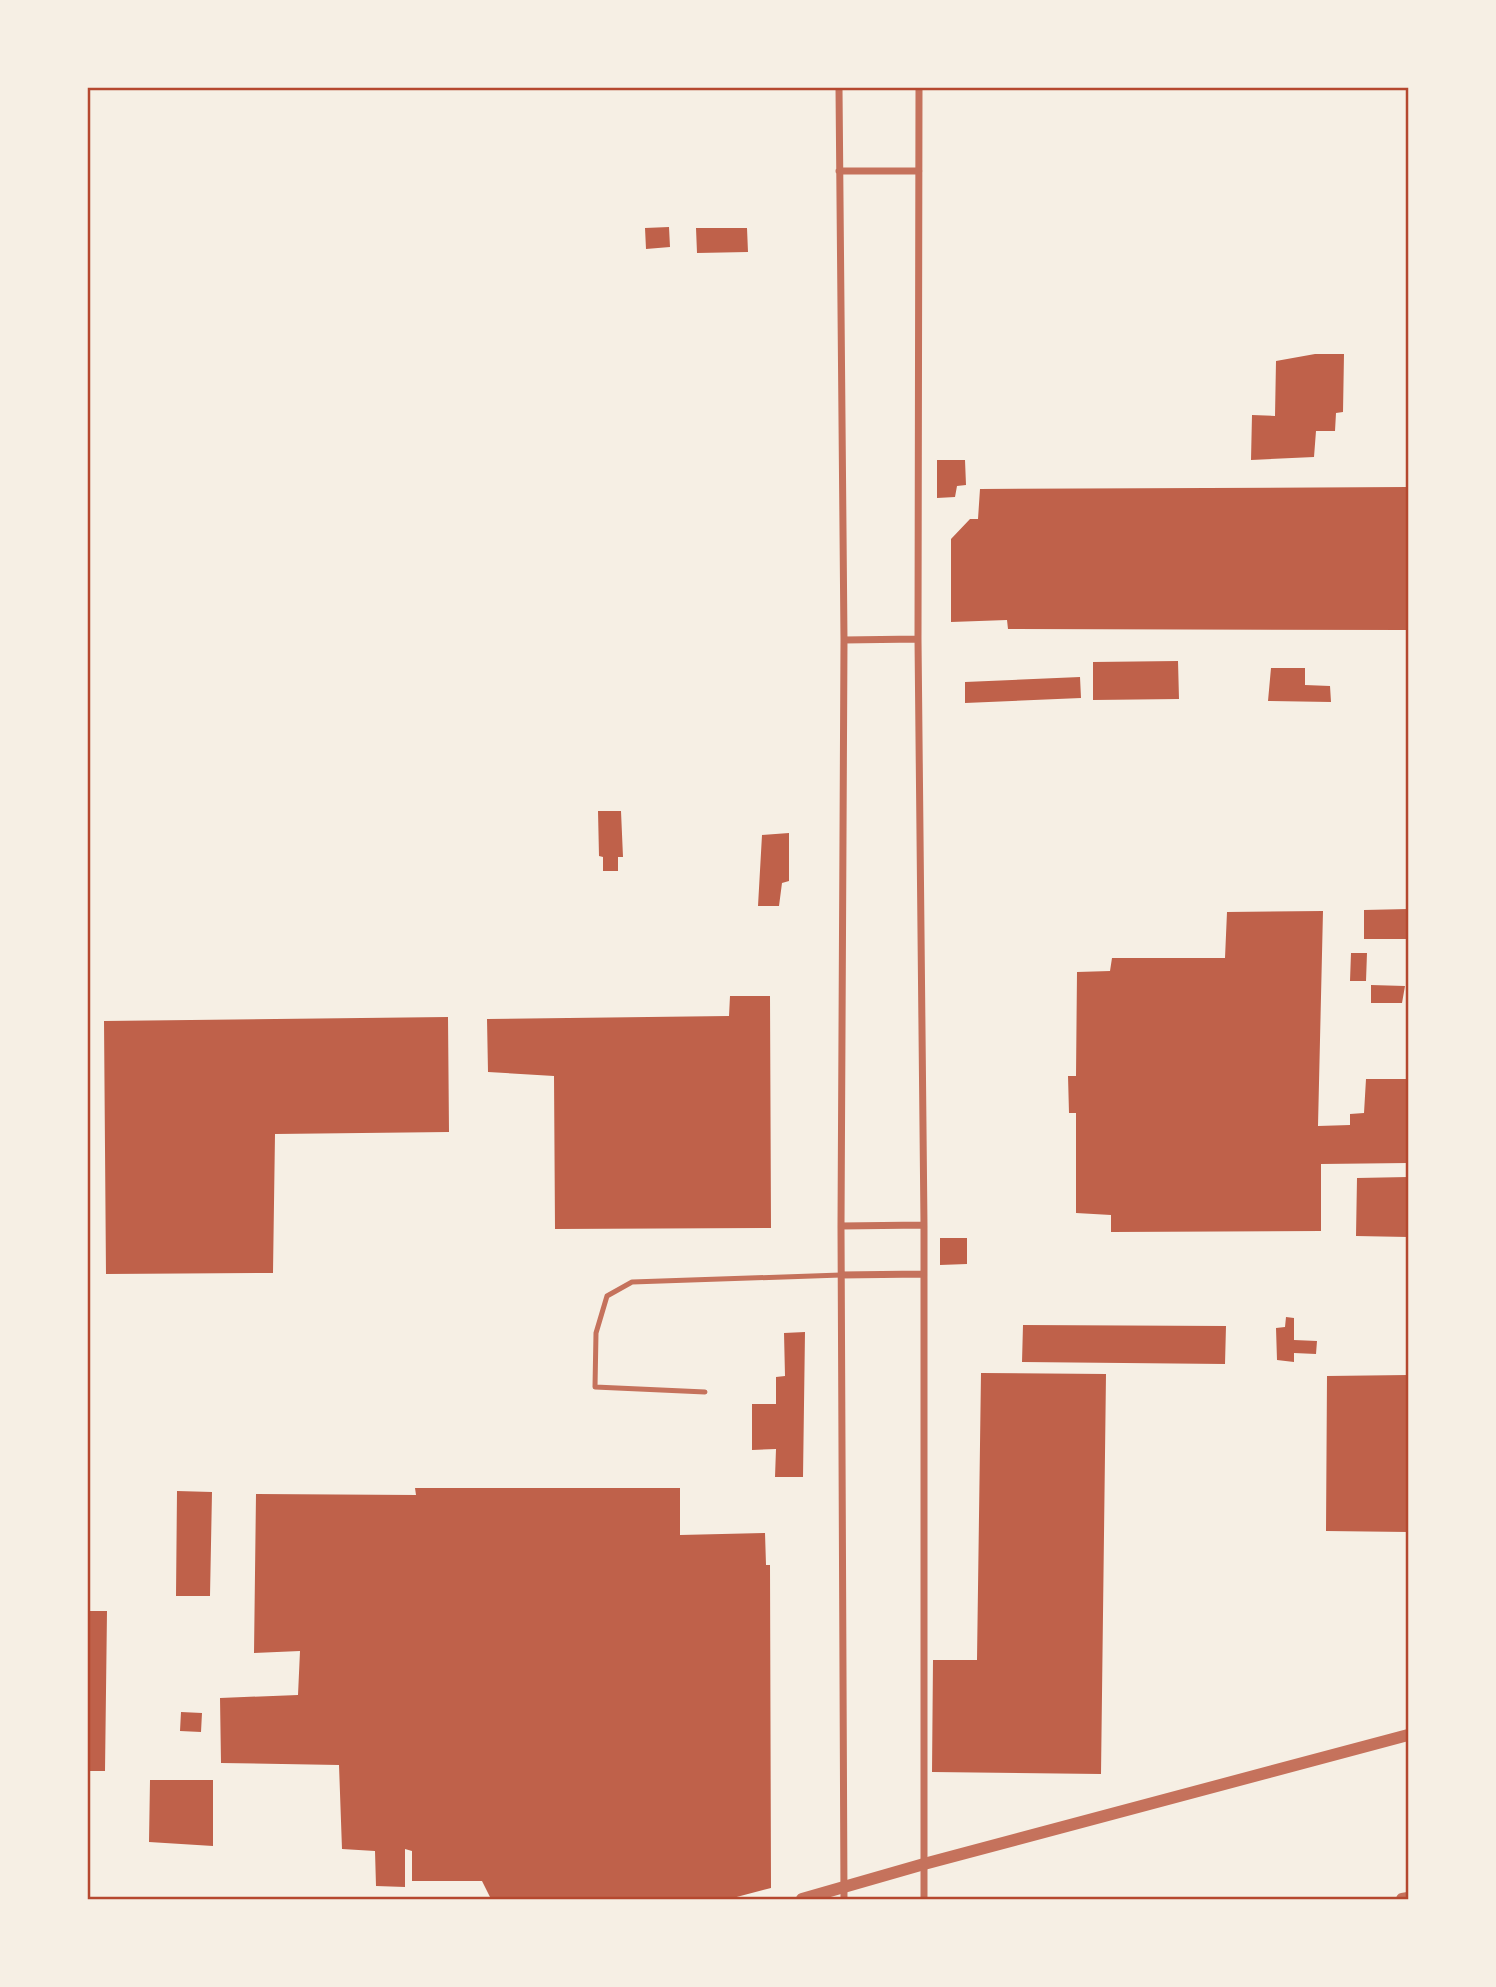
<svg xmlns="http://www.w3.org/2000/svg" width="1496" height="1987" viewBox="0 0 1496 1987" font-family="'Noto Sans',sans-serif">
<rect width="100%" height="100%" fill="#f6efe4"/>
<!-- building -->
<path fill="#bf614a" d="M669 227 670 247 646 249 645 228Z
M696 228H747L748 252 697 253Z
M1315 354H1344L1343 412 1336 413 1335 431H1316L1314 457 1251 460 1252 415 1275 416 1276 361Z
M937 460H965L966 485 957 486 955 497 937 498Z
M1408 487V630L1008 629 1007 620 951 622V539L970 519H978L980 489Z
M1178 661 1179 699 1093 700V662Z
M1271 668H1305V685L1330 686 1331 702 1268 701Z
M1080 677 1081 698 965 703V682Z
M598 811H621L623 857H618V871H603V857L599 856Z
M789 833V881L782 883 779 906H758L762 835Z
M1408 909V939H1364V910Z
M1323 911 1318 1126 1350 1125V1114L1364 1113 1366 1079H1408V1163L1321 1164V1231L1111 1232V1215L1076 1213V1113H1069L1068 1076H1076L1077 972 1110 971 1112 958H1225L1227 912Z
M1351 953H1367L1366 981H1350Z
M1371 985 1405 986 1402 1003H1371Z
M730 996H770L771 1228 555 1229 554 1076 488 1072 487 1019 729 1016Z
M1408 1000V1034H1406V1001Z
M448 1017 449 1132 275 1134 273 1273 106 1274 104 1021Z
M1408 1177V1237L1356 1236 1357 1178Z
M940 1238H967V1264L940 1265Z
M1286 1317 1294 1318V1340L1317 1341 1316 1354 1294 1353V1362L1277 1360 1276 1328 1285 1327Z
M1023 1325 1226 1326 1225 1364 1022 1362Z
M805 1332 803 1477H775L776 1449 752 1450V1404H776V1377L785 1376 784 1333Z
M981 1373 1106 1374 1101 1774 932 1772 933 1660H977Z
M1408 1375V1532L1326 1531 1327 1376Z
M415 1488H680V1535L765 1533 766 1565H770L771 1888 729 1899H491L482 1881H412V1851L405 1849V1887L376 1886 375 1851 342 1849 339 1765 221 1763 220 1698 298 1695 300 1651 254 1653 256 1494 416 1495Z
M177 1491 212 1492 210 1596H176Z
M88 1611H107L105 1771H88Z
M181 1712 202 1713 201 1732 180 1731Z
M150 1780H213V1846L149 1842Z"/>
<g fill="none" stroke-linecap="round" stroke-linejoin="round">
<!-- service -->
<path stroke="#c5725c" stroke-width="5" d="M705 1392 595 1387 596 1333 607 1296 632 1282 841 1275"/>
<!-- minor -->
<path stroke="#c5725c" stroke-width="7" d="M839 88 844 640 841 1226 844 1899
M919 88 918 639 924 1225V1899
M839 171H919
M844 640 918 639
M841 1226 924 1225
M841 1275 923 1274"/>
<!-- tertiary -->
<path stroke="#c5725c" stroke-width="12" d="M802 1899 924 1864 1408 1735
M1402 1899 1408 1898"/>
</g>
<!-- border -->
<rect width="1496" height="1987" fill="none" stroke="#f6efe4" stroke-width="178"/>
<rect x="89" y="89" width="1318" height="1809" fill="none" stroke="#b5482f" stroke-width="2.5"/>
</svg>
